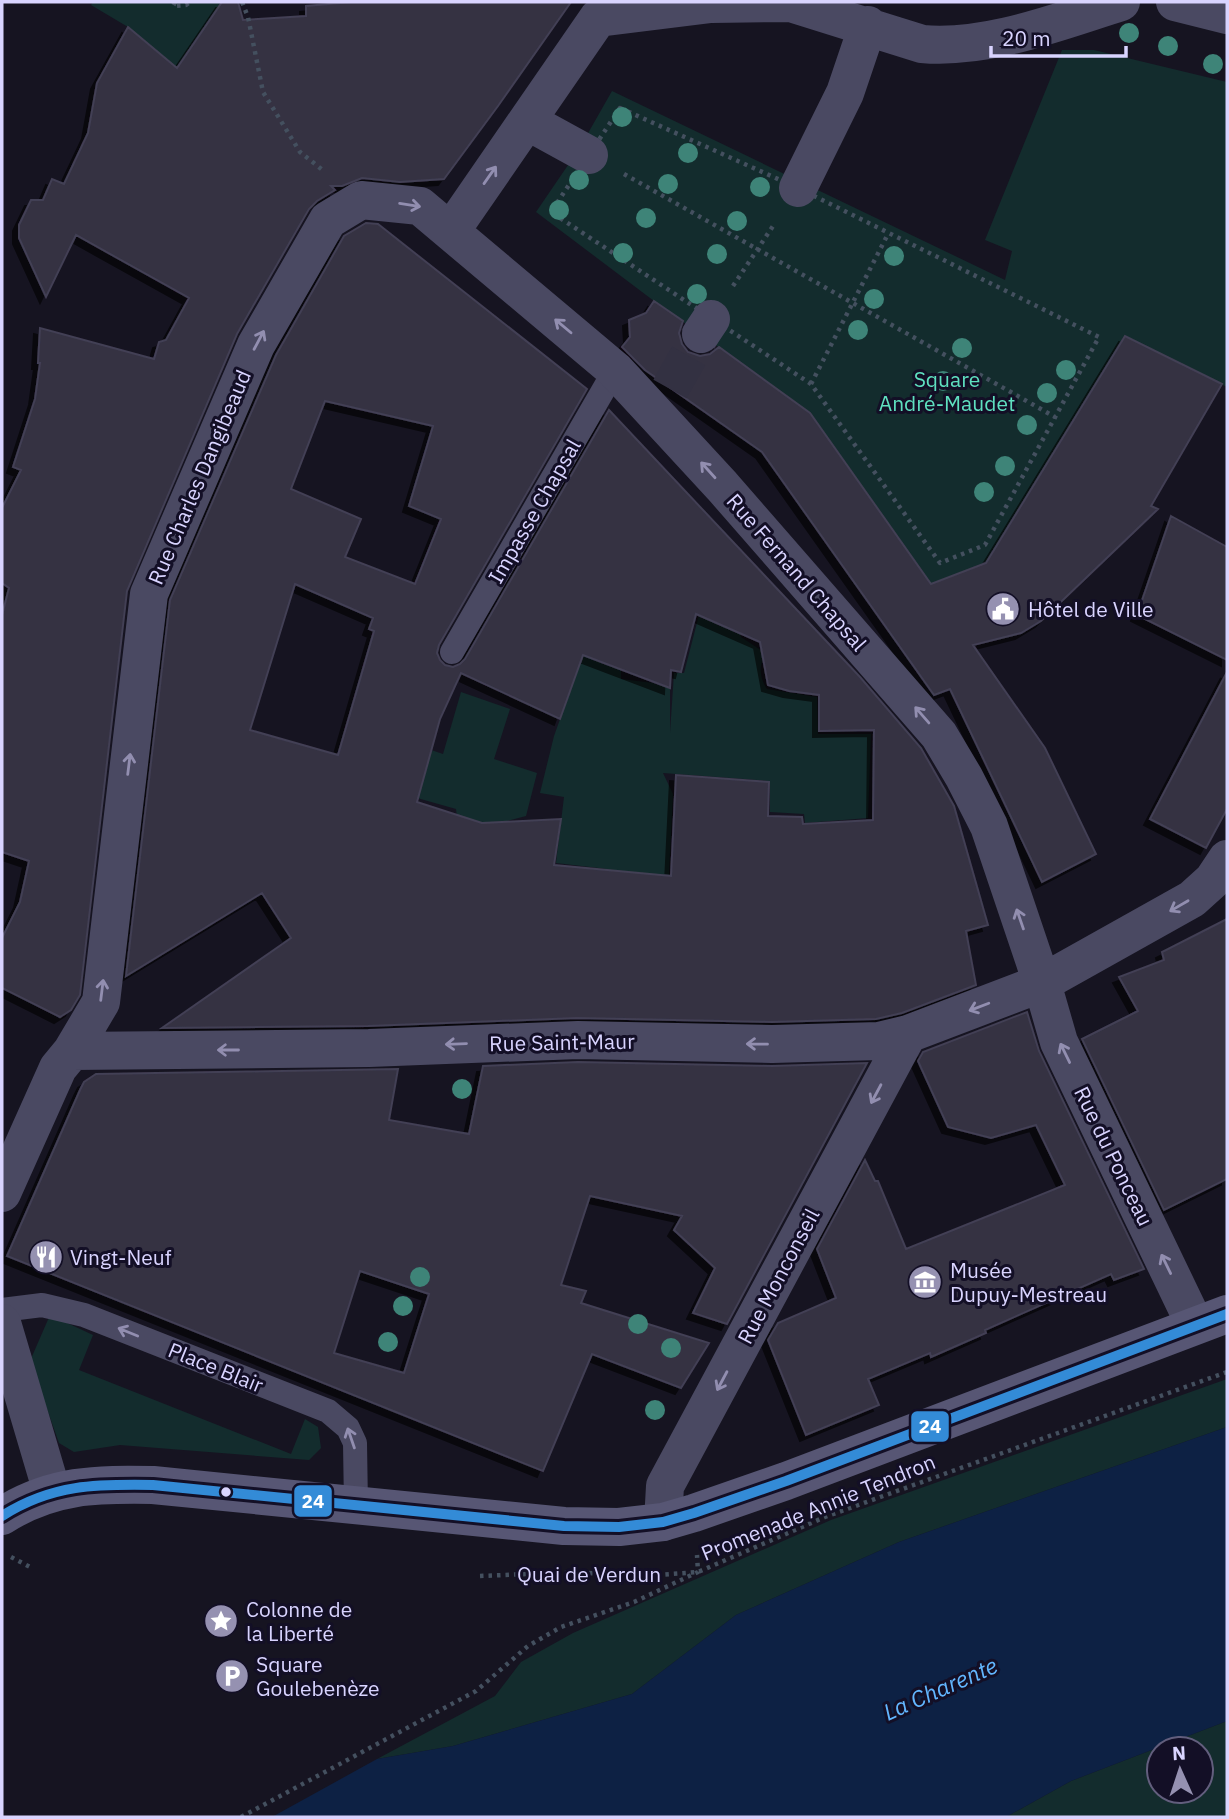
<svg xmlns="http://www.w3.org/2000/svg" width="1229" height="1819" viewBox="0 0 1229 1819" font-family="'IBM Plex Sans',sans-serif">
<defs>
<filter id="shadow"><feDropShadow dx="-6" dy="6" stdDeviation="0" flood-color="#0009"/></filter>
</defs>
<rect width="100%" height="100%" fill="#161421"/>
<!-- green -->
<path fill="#132c2d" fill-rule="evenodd" d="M93 2H228L217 9 186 57 152 102 128 27 91 5Z
M1062 50H1094L1227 82V387L1125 337 1011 545 973 572 952 614 810 413 654 301 536 212 579 149 612 91 1005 280 1012 251 985 240Z
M699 615 740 627 741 637 765 653C759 666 759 677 767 689L817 697 818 734H871L868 818 805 823 804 814 770 812V781L663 773 673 794 667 912 603 909 607 869 556 863 564 797 540 793 554 736 583 655 621 666V679L670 685V733L674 673H684Z
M461 692 510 709 494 759 537 773 526 816 503 822 504 929 457 817 456 809 350 779 363 727 443 754Z
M50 1315 93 1335 79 1370 291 1454 305 1419 318 1427 321 1448 309 1460 120 1445 74 1452 59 1443 30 1361Z
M1227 1379V1427L899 1542 736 1615 632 1694 453 1746 377 1759 495 1696 521 1662 573 1633 831 1520Z
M1227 1721V1817H1006L1071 1781ZM1159 1749H1201V1791H1159Z"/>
<!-- water -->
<path fill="#0d2144" d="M1227 1427V1721L1071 1781 1006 1817H272L377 1759 453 1746 632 1694 736 1615 899 1542Z"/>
<!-- building -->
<path fill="#343243" stroke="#433f54" stroke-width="2" fill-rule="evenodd" filter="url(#shadow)" d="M222 2H238L243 20 306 16V6L352 2H571L498 106 444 179 400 182 362 178 342 186H331L335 190 317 201 309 209 237 334 127 591 80 995 71 1010 60 1017 2 988V938L20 902 29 861 2 852V615L9 588 2 583V508L21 470 13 467 35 399 40 363H38L40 328 154 359 159 342 166 340 189 298 76 235 46 297 19 238V225L31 200H43L52 179 64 184 88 133 97 83 128 27 177 68Z
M366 223 378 224 587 389 439 645 437 653 440 660 445 665 453 667 460 664 465 659 609 410 860 677 921 748 954 806 988 925 966 931 976 985 902 1013 876 1019 772 1022 577 1018 368 1026 162 1028 291 938 262 893 126 976 170 600 276 355 344 236ZM325 401 433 426 409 506 441 519 415 584 345 557 361 519 291 489ZM295 584 373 618 369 629 374 631 338 755 250 730ZM696 614 760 642 768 685 789 691 819 695V731L874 730 873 820 803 824 802 817 768 816 769 782 676 775 671 876 554 865 561 819 482 823 417 802 440 719 461 673 560 719 583 655 670 688 671 670 681 672Z
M654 301 683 321 679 333 682 344 688 352 700 356 710 354 719 347 810 413 931 584 986 563 1125 336 1222 384 1151 506 1158 509 1041 621 1021 633 973 645 1045 748 1096 854 1042 882 950 689 934 695 762 452 645 370 622 347 630 337 629 320 646 313Z
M1171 516 1227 547V660L1137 615Z
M1227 672V809L1206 848 1150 819Z
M1227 919V1179L1164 1210 1082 1039 1138 1011 1119 977 1164 960 1162 952Z
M1027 1012 1039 1051 1144 1269 1114 1280 1111 1274 985 1330 986 1333 931 1357 930 1353 868 1379 879 1405 806 1435 768 1340 778 1323 836 1298 817 1249 865 1160 875 1181H878L906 1249 1065 1185 1036 1125 991 1138 948 1127 918 1061 923 1052Z
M578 1062 772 1066 867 1063 727 1324 693 1313 715 1268 674 1230 682 1216 590 1196 561 1285 586 1291 581 1303 709 1343 681 1388 592 1354 543 1471 7 1256 80 1090 84 1082 96 1074 398 1069 389 1120 469 1134 483 1066ZM360 1271 429 1294 404 1373 334 1353Z"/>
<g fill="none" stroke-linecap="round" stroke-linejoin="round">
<!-- street-tunnel -->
<path stroke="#333142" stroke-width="38" stroke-dasharray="38 19" stroke-linecap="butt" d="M670 389 701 334"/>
<!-- path -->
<path stroke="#44505f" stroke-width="4.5" stroke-dasharray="3.5 5" stroke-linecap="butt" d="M175 2 173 6 186 5 190 2
M242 2 248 17 263 92 300 152 325 172
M620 108 798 188 1099 337 985 545 940 563 811 384 551 212Z
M624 174 1055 417
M733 286 775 223
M811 384 888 234
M11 1557 32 1568
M589 1573 645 1576 698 1572 825 1517 1227 1372
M480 1576 574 1572
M241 1817 476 1691 528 1646 561 1627 634 1602 698 1572 697 1555"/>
<!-- lane -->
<path stroke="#4a4962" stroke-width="24" d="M452 652 615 370
M2 1310 42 1305 84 1315 328 1411 348 1428 355 1443 356 1506"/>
<!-- street -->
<path stroke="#4a4962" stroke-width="38" d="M1175 2 1227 15
M598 18 711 4 791 3 922 44C987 50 1060 21 1121 2
M527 121 589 155
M798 188 845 93 868 25
M451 231 598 18
M701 334 711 319
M72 1051 369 1048 578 1040 772 1044 879 1041 908 1034 1042 983 1192 899 1213 880 1227 859
M2 1193 58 1068 72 1051 101 1002 149 594 256 345 328 220 361 200 420 206 615 370 722 486 939 735 964 777 989 826 1042 983 1059 1042 1195 1325
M2 1323 52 1492
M663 1522 665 1486 908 1034"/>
<!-- secondary -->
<path stroke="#575674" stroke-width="38" d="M2 1516C52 1484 97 1484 153 1485L564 1526 619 1527 663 1522 694 1513 786 1481 1227 1314"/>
<!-- bus-1 casing -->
<g stroke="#130f26" stroke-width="16">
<path id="bus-1" d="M2 1516C52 1484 97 1484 153 1485L564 1526 619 1527 663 1522 694 1513 786 1481 1227 1314"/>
</g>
<!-- bus-1 -->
<use href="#bus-1" stroke="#338bd7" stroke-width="10"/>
</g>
<!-- trees -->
<g fill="#3e8478">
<circle cx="1129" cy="33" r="10"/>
<circle cx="1168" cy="46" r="10"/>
<circle cx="1213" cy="64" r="10"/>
<circle cx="622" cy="117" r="10"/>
<circle cx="688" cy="153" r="10"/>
<circle cx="579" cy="180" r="10"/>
<circle cx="668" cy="184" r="10"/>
<circle cx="760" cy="187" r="10"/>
<circle cx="559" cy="210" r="10"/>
<circle cx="646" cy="218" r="10"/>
<circle cx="737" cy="221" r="10"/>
<circle cx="623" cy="253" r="10"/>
<circle cx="717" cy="254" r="10"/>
<circle cx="894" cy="256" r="10"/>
<circle cx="697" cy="294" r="10"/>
<circle cx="874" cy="299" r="10"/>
<circle cx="858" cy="330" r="10"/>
<circle cx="962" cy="348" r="10"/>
<circle cx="1066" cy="370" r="10"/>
<circle cx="943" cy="381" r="10"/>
<circle cx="1047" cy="393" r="10"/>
<circle cx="1027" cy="425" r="10"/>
<circle cx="1005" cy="466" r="10"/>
<circle cx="984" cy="492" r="10"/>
<circle cx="462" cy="1089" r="10"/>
<circle cx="420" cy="1277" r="10"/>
<circle cx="403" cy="1306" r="10"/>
<circle cx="638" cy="1324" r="10"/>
<circle cx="388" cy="1342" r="10"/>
<circle cx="671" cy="1348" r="10"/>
<circle cx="655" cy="1410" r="10"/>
</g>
<!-- one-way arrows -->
<defs><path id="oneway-shaft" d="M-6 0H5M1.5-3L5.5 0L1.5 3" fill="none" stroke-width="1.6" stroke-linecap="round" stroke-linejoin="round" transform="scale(1.75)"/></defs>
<g stroke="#928eb0">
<use href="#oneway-shaft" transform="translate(490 175) rotate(-55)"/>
<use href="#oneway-shaft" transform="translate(410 205) rotate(9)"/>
<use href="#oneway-shaft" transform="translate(563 326) rotate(-140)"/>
<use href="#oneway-shaft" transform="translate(259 340) rotate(-62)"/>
<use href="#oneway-shaft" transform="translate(708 470) rotate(-132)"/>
<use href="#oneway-shaft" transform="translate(922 715) rotate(-131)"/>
<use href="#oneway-shaft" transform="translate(129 764) rotate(-83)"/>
<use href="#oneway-shaft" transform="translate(1179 906) rotate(150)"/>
<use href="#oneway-shaft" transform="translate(1020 919) rotate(-109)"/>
<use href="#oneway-shaft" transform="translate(102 990) rotate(-83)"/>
<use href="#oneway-shaft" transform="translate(979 1007) rotate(159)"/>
<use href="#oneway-shaft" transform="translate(456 1044) rotate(178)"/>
<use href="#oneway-shaft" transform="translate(757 1044) rotate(-179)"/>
<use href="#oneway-shaft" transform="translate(228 1050) rotate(180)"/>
<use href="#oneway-shaft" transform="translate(1065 1053) rotate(-116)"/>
<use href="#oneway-shaft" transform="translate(876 1094) rotate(118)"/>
<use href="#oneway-shaft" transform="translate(1166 1264) rotate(-116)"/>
<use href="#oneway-shaft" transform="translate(128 1332) rotate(-158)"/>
<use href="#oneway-shaft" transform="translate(722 1381) rotate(118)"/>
<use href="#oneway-shaft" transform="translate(351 1438) rotate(-109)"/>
</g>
<!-- icons -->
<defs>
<g id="civic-disc" transform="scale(1.75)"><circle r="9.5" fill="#9591b1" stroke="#130f26"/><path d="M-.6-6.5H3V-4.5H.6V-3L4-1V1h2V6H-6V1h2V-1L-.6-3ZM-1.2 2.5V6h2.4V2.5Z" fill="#fff"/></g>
<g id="restaurant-disc" transform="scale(1.75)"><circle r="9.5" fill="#9591b1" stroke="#130f26"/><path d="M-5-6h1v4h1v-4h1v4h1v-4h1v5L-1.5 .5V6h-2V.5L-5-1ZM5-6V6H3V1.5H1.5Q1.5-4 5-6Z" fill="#fff"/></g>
<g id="museum-disc" transform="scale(1.75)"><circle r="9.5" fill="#9591b1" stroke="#130f26"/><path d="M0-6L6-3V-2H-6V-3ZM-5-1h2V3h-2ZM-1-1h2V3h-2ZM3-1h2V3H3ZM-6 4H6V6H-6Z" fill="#fff"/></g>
<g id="sight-disc" transform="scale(1.75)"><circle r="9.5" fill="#9591b1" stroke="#130f26"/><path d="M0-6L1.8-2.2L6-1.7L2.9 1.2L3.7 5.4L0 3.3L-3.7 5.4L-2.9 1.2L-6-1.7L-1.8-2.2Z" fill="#fff"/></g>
<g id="parking-disc" transform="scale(1.75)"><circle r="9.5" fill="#9591b1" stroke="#130f26"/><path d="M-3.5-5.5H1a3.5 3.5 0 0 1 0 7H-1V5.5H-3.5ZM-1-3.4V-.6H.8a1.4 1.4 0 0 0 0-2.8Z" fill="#fff"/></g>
</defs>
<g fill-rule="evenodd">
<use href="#civic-disc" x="1003" y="609"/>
<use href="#restaurant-disc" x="46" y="1257"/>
<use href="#museum-disc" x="925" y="1282"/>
<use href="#sight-disc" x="221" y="1621"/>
<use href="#parking-disc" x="232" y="1676"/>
</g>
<!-- markers -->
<circle fill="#d9d4ff" stroke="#130f26" stroke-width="2.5" cx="226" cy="1492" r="6"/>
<g text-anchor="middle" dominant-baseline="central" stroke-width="6" stroke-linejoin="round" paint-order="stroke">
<!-- park labels -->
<g font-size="21" fill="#5fe0c0" stroke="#130f26">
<text x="947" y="379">Square<tspan x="947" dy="24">André-Maudet</tspan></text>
</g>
<!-- street labels -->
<g font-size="21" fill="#d9d4ff" stroke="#130f26">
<text transform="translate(199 477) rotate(-67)">Rue Charles Dangibeaud</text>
<text transform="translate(534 511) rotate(-60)">Impasse Chapsal</text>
<text transform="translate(797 572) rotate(49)">Rue Fernand Chapsal</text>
<text transform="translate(562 1042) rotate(-1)">Rue Saint-Maur</text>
<text transform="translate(1114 1156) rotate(64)">Rue du Ponceau</text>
<text transform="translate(778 1276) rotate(-62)">Rue Monconseil</text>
<text transform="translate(216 1367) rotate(22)">Place Blair</text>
<text transform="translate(818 1507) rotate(-22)">Promenade Annie Tendron</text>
<text x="589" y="1574">Quai de Verdun</text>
</g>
<!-- poi labels -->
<g font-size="21" fill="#d9d4ff" stroke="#130f26" text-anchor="start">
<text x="1028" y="609">Hôtel de Ville</text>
<text x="70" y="1257">Vingt-Neuf</text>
<text x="950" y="1270">Musée<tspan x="950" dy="24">Dupuy-Mestreau</tspan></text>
<text x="246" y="1609">Colonne de<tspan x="246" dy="24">la Liberté</tspan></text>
<text x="256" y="1664">Square<tspan x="256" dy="24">Goulebenèze</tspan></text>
</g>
<!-- water labels -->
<g font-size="23" font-style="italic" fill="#62b6ff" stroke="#130f26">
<text transform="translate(940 1688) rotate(-24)">La Charente</text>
</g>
</g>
<g stroke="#130f26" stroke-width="2.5">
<rect x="910" y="1410" width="40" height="33" rx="7" fill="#338bd7"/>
<rect x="293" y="1484" width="40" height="34" rx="7" fill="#338bd7"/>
</g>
<g font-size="19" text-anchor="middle" font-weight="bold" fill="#fff">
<text x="930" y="1433">24</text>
<text x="313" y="1508">24</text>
</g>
<!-- border -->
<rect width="1229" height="1819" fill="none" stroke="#d9d4ff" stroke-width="7"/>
<!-- north arrow -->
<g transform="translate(1180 1770) rotate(357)"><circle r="33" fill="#130f26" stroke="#625e7d" stroke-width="2"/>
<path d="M0-5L12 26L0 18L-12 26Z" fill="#9591b1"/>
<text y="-10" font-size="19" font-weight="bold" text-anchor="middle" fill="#d9d4ff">N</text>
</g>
<!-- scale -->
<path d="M991 46v10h135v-10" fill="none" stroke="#d9d4ff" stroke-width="3.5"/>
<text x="1002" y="46" font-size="21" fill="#d9d4ff" stroke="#130f26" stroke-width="5" paint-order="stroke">20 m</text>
</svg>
